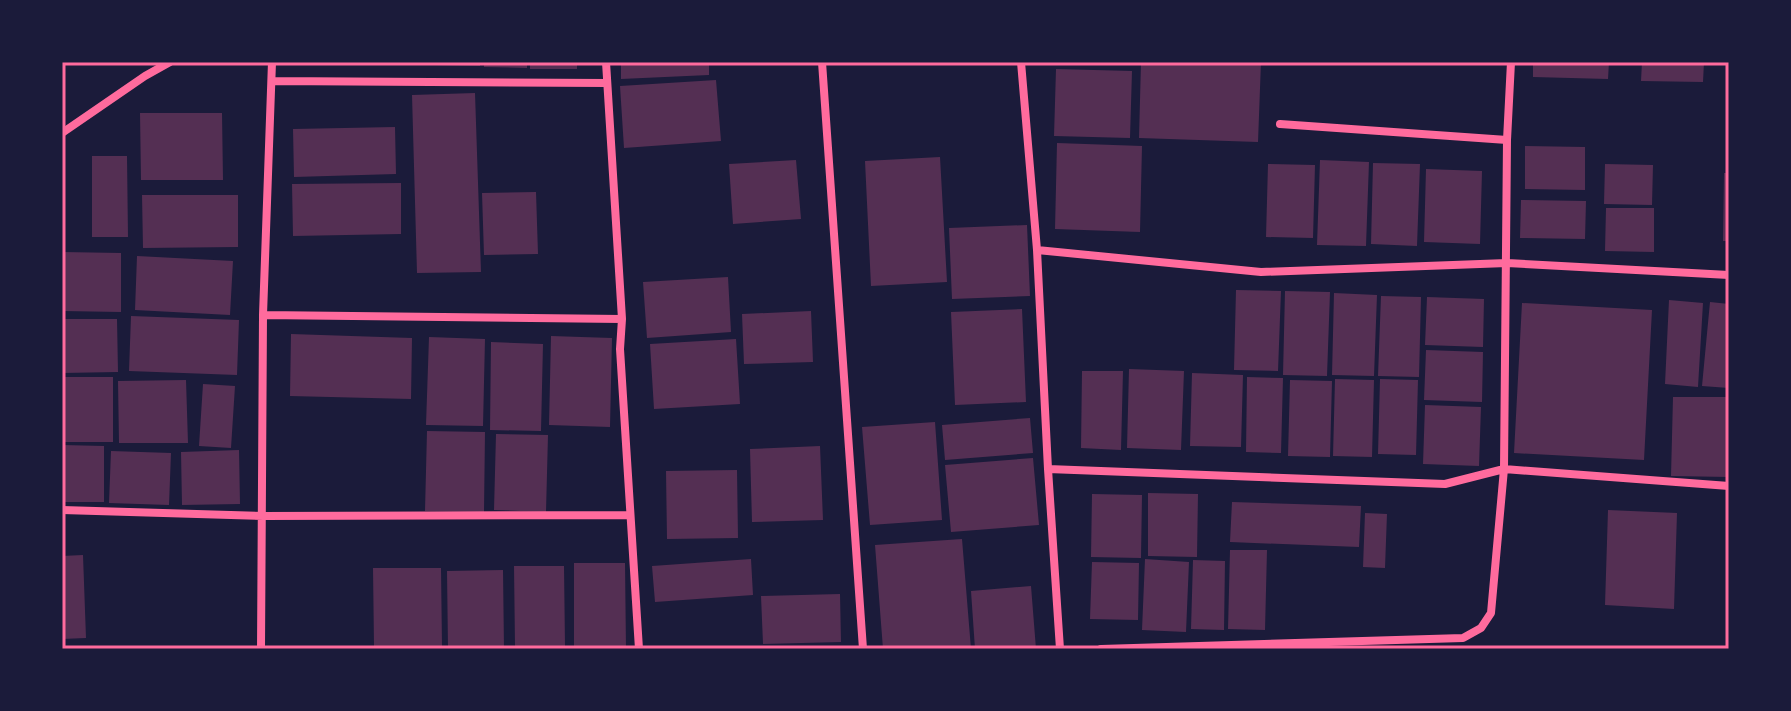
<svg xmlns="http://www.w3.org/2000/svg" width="1791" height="711" viewBox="0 0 1791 711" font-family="'Open Sans',sans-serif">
<rect width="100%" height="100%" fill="#1b1b3a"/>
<!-- building -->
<path fill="#542f53" d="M434 62H480V66L434 65Z
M484 62H527V68L484 67Z
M530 62H577V69H530Z
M621 62H709V75L621 79Z
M1141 62H1261L1258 142 1139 138Z
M1533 62H1609L1608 79 1533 77Z
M1642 62H1704L1703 82 1641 81Z
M1056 69 1132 71 1130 138 1054 136Z
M716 80 721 141 624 148 620 86Z
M475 93 481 272 417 273 412 95Z
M140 113H222L223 180H141Z
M395 127 396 174 294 177 293 129Z
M1057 143 1142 146 1140 232 1055 229Z
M1525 146 1585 147V190L1525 189Z
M92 156H127L128 237H92Z
M940 157 947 282 871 286 865 161Z
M796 160 801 219 733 224 729 164Z
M1320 160 1369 162 1366 246 1317 245Z
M1373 163 1420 164 1417 246 1371 244Z
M1268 164 1315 165 1313 238 1266 237Z
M1605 164 1653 165 1652 205 1604 204Z
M1426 169 1482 171 1480 244 1424 242Z
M1724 173H1729V241H1723Z
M401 183V234L293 236 292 184Z
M536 192 538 254 484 255 482 193Z
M142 195H238V247L143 248Z
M1521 200 1586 201 1585 239 1520 238Z
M1606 208H1654V252L1605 251Z
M1027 225 1030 296 952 299 949 228Z
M62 252 121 253V312L62 311Z
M137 256 233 261 230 315 135 310Z
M728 277 731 332 647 338 643 282Z
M1236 290 1281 291 1278 371 1234 370Z
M1285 291 1330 292 1327 376 1283 375Z
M1334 293 1377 295 1374 376 1332 375Z
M1381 296 1421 297 1419 377 1378 376Z
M1427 297 1484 299 1483 347 1425 345Z
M1669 300 1703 303 1698 387 1665 384Z
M1710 302 1729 304V388L1702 386Z
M1522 303 1652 310 1644 460 1514 453Z
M1022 309 1026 402 955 405 951 312Z
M811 311 813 362 744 364 742 314Z
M131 316 239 320 237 375 129 371Z
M62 319H117L118 372 62 373Z
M291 334 412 338 411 399 290 396Z
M551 336 612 338 610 427 549 425Z
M429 337 485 339 483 426 426 425Z
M736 339 740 404 654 409 650 344Z
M491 342 543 344 541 431 490 430Z
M1426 350 1483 352 1482 402 1424 400Z
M1129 369 1184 371 1181 450 1127 448Z
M1082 371H1123L1121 450 1081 448Z
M1192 373 1243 375 1241 447 1190 446Z
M62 377H113V442H62Z
M1247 377 1283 378 1281 453 1246 452Z
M1335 379 1374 380 1372 457 1333 456Z
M1380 379 1418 380 1416 455 1378 454Z
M186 380 188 443H119L118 381Z
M1290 380 1332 381 1330 457 1288 456Z
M203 384 235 386 231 448 199 446Z
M1673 397H1729V477L1671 476Z
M1425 405 1481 407 1479 466 1423 464Z
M1030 418 1033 453 945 460 942 425Z
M935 422 942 520 870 525 862 427Z
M427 431 485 432 484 512 425 511Z
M496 434 548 435 546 512 494 510Z
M62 445 104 446V502H62Z
M820 446 823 520 752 522 750 449Z
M239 450 240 504 182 505 181 452Z
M111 451 171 453 169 505 109 503Z
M1033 458 1039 525 951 532 945 465Z
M737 470 738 538 667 539 666 471Z
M1148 493 1198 494 1197 557 1148 556Z
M1092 494 1142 495 1141 558 1091 557Z
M1232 502 1361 506 1359 547 1230 542Z
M1608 510 1677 513 1674 609 1605 605Z
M1365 513 1387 514 1385 568 1363 567Z
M962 539 971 649H883L875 545Z
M1230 550H1267L1265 630 1228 629Z
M83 555 86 638 62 639V556Z
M751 559 753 595 655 602 652 566Z
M1145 559 1189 562 1186 632 1142 630Z
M1193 560 1225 561 1224 630 1191 629Z
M1092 562 1139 563 1138 620 1090 619Z
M574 563H625L626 649H574Z
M514 566H564L565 646 515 647Z
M373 568H441L442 646H374Z
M503 570 504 649H448L447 571Z
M1031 586 1036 649H975L971 591Z
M840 594 841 642 763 644 761 596Z"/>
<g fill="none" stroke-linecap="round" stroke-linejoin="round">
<!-- minor -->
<path stroke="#ff6b9d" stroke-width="8" d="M606 62 622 319 620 349 639 649
M822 62 863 649
M1021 62 1037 250 1048 469 1060 649
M272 81 607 83
M1280 124 1507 140
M62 133 145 76 170 62
M1037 250 1261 272 1507 263 1729 275
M263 315 622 319
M1048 469 1445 484 1504 469 1507 140 1511 62
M62 510 263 516 630 515
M261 649 263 315 272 62
M1101 649 1463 638 1481 628 1491 613 1504 469 1729 486"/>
</g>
<!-- border -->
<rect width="1791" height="711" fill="none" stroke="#1b1b3a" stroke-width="128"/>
<rect x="64" y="64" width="1663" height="583" fill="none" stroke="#ff6b9d" stroke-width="3"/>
</svg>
